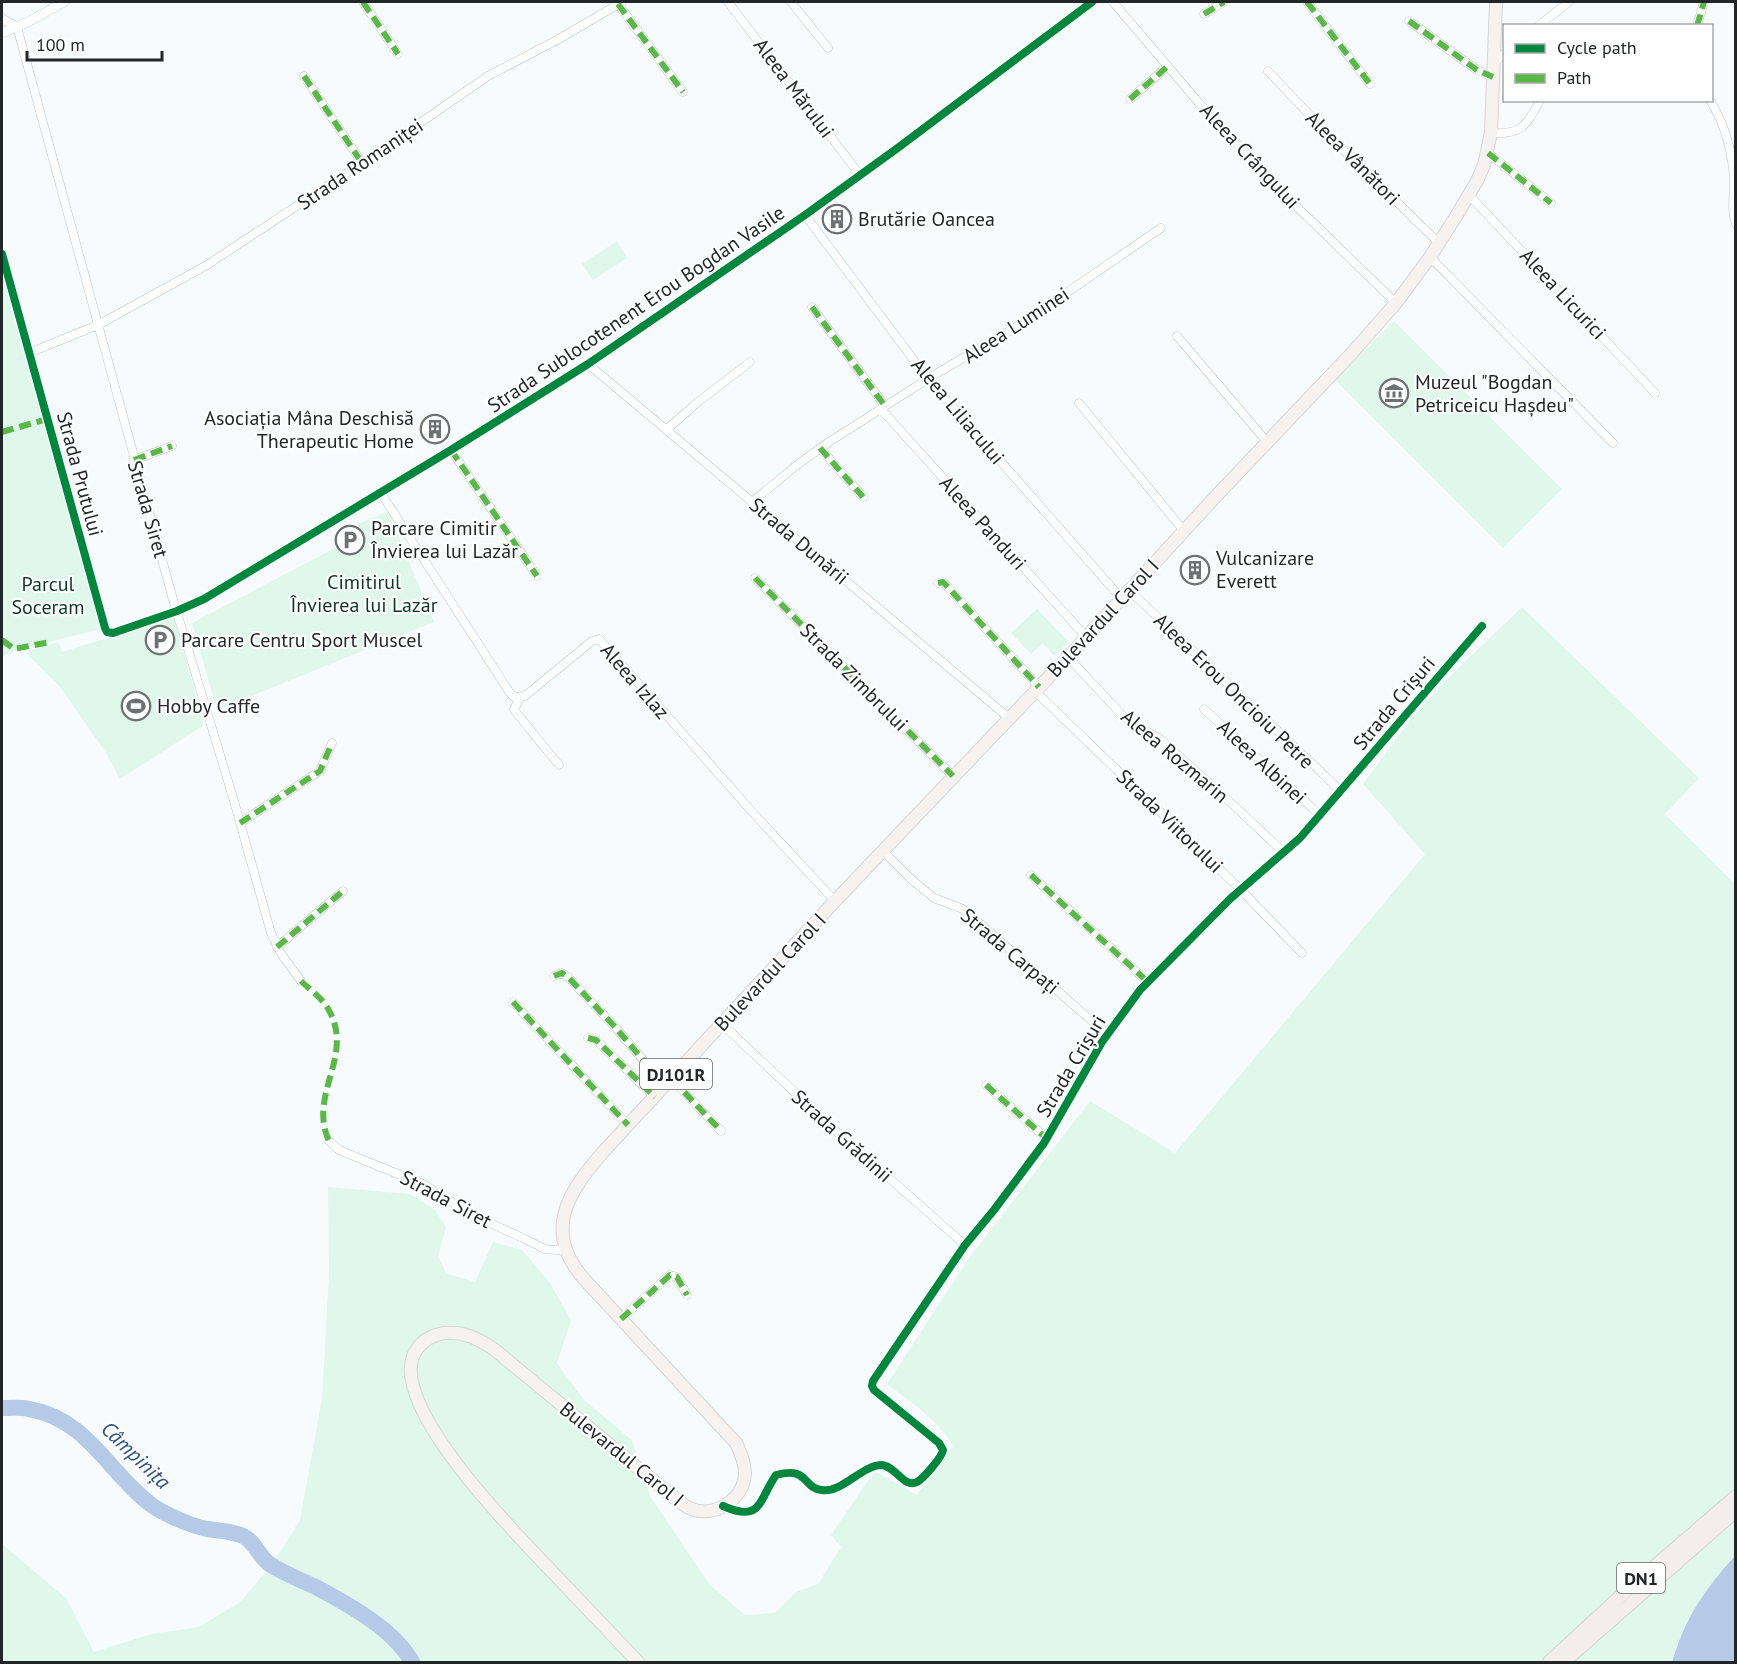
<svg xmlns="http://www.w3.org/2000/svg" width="1737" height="1664" viewBox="0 0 1737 1664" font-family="'PT Sans',sans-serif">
<rect width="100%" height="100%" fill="#f8fbfd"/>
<!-- green -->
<path fill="#e0f7ec" d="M617 241 627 258 593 280 582 264Z
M2 257 105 628 20 649 2 657Z
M1394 321 1562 489 1503 548 1335 380Z
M388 511 434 622 217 710 192 623 350 540 358 524Z
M1522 607 1699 778 1665 814 1735 884 1736 1556C1704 1590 1685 1617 1672 1662H2V1544L66 1598 94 1652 151 1634 199 1627 240 1602 271 1566 300 1520 322 1398 329 1274 328 1187 410 1194 435 1210 446 1227 438 1256 446 1273 475 1282 493 1242 522 1250 550 1283 571 1320 557 1363 584 1400 632 1440 650 1496 709 1584 745 1615 775 1613 796 1592 818 1584 841 1547 831 1535 867 1482 876 1472 917 1495 953 1446C937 1419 912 1403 887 1384L969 1258 1090 1101 1175 1153 1425 854 1363 784 1413 716 1447 679Z
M1037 609 1069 642 1054 656 1043 643 1031 654 1011 633Z
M174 617 204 725 120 779 106 753 60 687 25 652 59 642 62 652Z"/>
<!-- water -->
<path fill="#b4cae7" d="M1735 1556V1662H1672C1685 1618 1704 1590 1735 1556Z"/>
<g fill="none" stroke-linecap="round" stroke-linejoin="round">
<!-- river -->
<path stroke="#b4cae7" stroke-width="16" d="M2 1408C10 1408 20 1407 29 1409 88 1419 109 1474 153 1506 166 1515 192 1526 207 1529 220 1531 231 1531 243 1536 256 1542 259 1558 271 1565 285 1574 301 1580 316 1587 349 1605 394 1629 412 1662"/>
<!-- minor casing -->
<g stroke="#c1c4c6" stroke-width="9">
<path id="minor" d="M363 2 398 54
M728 2 860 175
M791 2 828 48
M1113 2 1199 103 1295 205 1396 303
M1307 2 1370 84
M618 4 683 92
M1204 14 1224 2
M1409 21 1477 70 1493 77
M1538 26 1569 2
M1697 26 1704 2
M17 27 172 596 234 801 271 933 282 955 301 981
M1494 63 1504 54
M1268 71 1334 141 1439 243
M304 76 362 163
M1130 99 1168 66
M1710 100C1725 125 1733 154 1734 182 1734 197 1731 211 1736 224
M1491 133C1521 135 1527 126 1540 100
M1488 153 1551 203
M1469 195 1655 393
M805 215 928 379 1121 598
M2 254 105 628 107 632 113 633 177 611 204 599 451 450 588 364 805 215 899 147 1092 2
M1430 257 1613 443
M812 307 885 406
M1177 336 1267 442
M29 353 98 325 207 265 362 163 488 76 557 40 622 2
M588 364 1009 718
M1079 403 1184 531
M881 409 1086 637
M666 430 698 402 750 362
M820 448 863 497
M451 450 537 576
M134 460 172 446
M381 493 510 693 514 697 525 696 592 641 599 639 755 815 835 901
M752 502 797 465 829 442 934 375 1018 326 1161 228
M755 578 953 776
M938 583 943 582 946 585 1039 687
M1129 590 1341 791
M1068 657 1123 716 1135 725 1160 739 1240 811 1284 853
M1035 691 1240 889 1302 953
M520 697 514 710 559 765
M1204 709 1320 815
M240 823 320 771 332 743
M883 851 911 879 934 898 963 909 1107 1034
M1031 875 1148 982
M277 947 343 891
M554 976 562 973 569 978 616 1028 665 1086
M513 1002 628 1125
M722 1024 837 1132 965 1245
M588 1038 596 1040 655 1097
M672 1079 721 1131
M986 1085 1047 1139
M329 1141 339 1150 425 1185 437 1193 481 1219 525 1239 545 1249 566 1251
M621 1319 670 1275 677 1277 687 1295
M723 1506C762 1523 758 1501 776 1475 809 1466 802 1488 822 1490 842 1493 861 1466 881 1465 895 1465 904 1489 917 1482 924 1478 942 1457 943 1450L939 1443 874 1390 872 1386 873 1381 965 1245 994 1210 1044 1143 1102 1042 1140 990 1230 899 1300 838 1482 626"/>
</g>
<!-- tertiary casing -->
<g stroke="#c1c4c6" stroke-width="10">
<path id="tertiary" d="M2 19 17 27
M2 33 28 22 64 2"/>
</g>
<!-- primary casing -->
<g stroke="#d5d6d7" stroke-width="14">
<path id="primary" d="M638 1662C612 1635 586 1607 559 1579 525 1543 379 1400 417 1349 423 1340 433 1335 444 1333 464 1331 479 1339 495 1350L673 1497C678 1500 683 1505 689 1508 713 1519 743 1501 745 1474 745 1463 741 1453 736 1443L584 1279C542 1231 568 1192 604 1151L835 901 1068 657 1218 494 1352 353 1396 303 1430 257 1455 218 1477 181 1484 165 1491 133 1496 2"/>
</g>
<!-- trunk casing -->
<g stroke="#d5d6d7" stroke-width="14">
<path id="trunk" d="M1549 1662 1627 1590 1736 1496
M1564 1662 1736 1511"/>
</g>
<!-- minor -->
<use href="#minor" stroke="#fefeff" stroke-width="8"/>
<!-- tertiary -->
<use href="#tertiary" stroke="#fefeff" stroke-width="9"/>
<!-- primary -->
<use href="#primary" stroke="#f6f2f0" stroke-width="12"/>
<!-- trunk -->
<use href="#trunk" stroke="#f3edec" stroke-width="12"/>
<!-- quiet -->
<path stroke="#58b947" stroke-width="6" stroke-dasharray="12 6" stroke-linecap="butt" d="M363 2 398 54
M1307 2 1370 84
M618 4 683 92
M1204 14 1224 2
M1409 21 1477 70 1493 77
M1697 26 1704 2
M304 76 362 163
M1130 99 1168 66
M1488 153 1551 203
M812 307 885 406
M2 432 47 419
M820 448 863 497
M451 450 537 576
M134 460 172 446
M755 578 953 776
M938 583 943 582 946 585 1039 687
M2 640 14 649 50 642
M240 823 320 771 332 743
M1031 875 1148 982
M277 947 343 891
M554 976 562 973 569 978 616 1028 665 1086
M301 981C309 989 321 997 327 1007 357 1055 307 1093 329 1141
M513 1002 628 1125
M588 1038 596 1040 655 1097
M672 1079 721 1131
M986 1085 1047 1139
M621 1319 670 1275 677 1277 687 1295"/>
<!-- cycleway casing -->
<g stroke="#fff" stroke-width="11">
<path id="cycleway" d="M2 254 105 628 107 632 113 633 177 611 204 599 451 450 588 364 805 215 899 147 1092 2
M723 1506C762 1523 758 1501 776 1475 809 1466 802 1488 822 1490 842 1493 861 1466 881 1465 895 1465 904 1489 917 1482 924 1478 942 1457 943 1450L939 1443 874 1390 872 1386 873 1381 965 1245 994 1210 1044 1143 1102 1042 1140 990 1230 899 1300 838 1482 626"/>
</g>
<!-- cycleway -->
<use href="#cycleway" stroke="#00873e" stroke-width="8"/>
</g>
<!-- icons -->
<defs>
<g id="building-ring" transform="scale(1.5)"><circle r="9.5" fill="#fff" stroke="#6e7173" stroke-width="1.5"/><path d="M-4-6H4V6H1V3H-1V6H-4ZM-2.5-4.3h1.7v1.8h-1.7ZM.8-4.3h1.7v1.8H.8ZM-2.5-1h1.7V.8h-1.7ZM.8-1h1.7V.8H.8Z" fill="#6e7173"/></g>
<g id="museum-ring" transform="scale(1.5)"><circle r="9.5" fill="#fff" stroke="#6e7173" stroke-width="1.5"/><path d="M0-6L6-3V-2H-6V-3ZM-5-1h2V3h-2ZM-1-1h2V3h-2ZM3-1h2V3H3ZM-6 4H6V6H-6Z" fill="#6e7173"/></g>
<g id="parking-ring" transform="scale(1.5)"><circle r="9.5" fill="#fff" stroke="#6e7173" stroke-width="1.5"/><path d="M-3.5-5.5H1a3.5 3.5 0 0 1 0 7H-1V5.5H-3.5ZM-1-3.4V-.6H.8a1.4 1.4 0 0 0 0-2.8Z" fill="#6e7173"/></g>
<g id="stadium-ring" transform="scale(1.5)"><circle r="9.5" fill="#fff" stroke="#6e7173" stroke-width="1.5"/><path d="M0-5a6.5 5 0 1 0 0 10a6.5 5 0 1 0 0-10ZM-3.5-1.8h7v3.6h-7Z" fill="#6e7173"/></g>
</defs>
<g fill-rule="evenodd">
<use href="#building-ring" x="837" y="219"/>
<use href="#museum-ring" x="1394" y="393"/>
<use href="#building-ring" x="435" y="429"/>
<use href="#parking-ring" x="350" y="540"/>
<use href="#building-ring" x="1195" y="570"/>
<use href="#parking-ring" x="160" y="640"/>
<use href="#stadium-ring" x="136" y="706"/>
</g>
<g text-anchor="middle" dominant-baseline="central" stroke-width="4.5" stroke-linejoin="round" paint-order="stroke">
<!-- shield labels -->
<g fill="#fff" stroke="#656768" stroke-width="1.5">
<rect x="640" y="1059" width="72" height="30" rx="4.5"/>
<rect x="1617" y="1563" width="48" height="30" rx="4.5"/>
</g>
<g font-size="18" font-weight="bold" fill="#232628">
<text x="676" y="1074">DJ101R</text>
<text x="1641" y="1578">DN1</text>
</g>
<!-- street labels -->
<g font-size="20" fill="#232628" stroke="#fff">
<text transform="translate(794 88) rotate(53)">Aleea Mărului</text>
<text transform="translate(1250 156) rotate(47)">Aleea Crângului</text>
<text transform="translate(1353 158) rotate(45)">Aleea Vânători</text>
<text transform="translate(360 164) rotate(-34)">Strada Romaniței</text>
<text transform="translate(1563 294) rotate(47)">Aleea Licurici</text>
<text transform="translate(636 309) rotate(-34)">Strada Sublocotenent Erou Bogdan Vasile</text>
<text transform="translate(1016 325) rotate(-33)">Aleea Luminei</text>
<text transform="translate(958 411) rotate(50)">Aleea Liliacului</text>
<text transform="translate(80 474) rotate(75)">Strada Prutului</text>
<text transform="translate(148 509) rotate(74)">Strada Siret</text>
<text transform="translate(983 523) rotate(48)">Aleea Panduri</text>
<text transform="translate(799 541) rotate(40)">Strada Dunării</text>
<text transform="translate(1103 618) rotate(-47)">Bulevardul Carol I</text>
<text transform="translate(854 677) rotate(45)">Strada Zimbrului</text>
<text transform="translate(635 681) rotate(49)">Aleea Izlaz</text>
<text transform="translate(1234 691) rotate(44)">Aleea Erou Oncioiu Petre</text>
<text transform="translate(1394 703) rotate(-50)">Strada Crișuri</text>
<text transform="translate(1175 756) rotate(40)">Aleea Rozmarin</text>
<text transform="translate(1262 762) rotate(43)">Aleea Albinei</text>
<text transform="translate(1170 821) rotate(44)">Strada Viitorului</text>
<text transform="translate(1010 951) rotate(40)">Strada Carpați</text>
<text transform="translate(770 972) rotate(-47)">Bulevardul Carol I</text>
<text transform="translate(1071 1066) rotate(-59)">Strada Crișuri</text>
<text transform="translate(842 1136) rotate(42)">Strada Grădinii</text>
<text transform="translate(446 1199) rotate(28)">Strada Siret</text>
<text transform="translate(622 1454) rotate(39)">Bulevardul Carol I</text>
</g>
<!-- poi labels -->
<g font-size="20" fill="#232628" stroke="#fff" text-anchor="start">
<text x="858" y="219">Brutărie Oancea</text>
<text x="1415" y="382">Muzeul "Bogdan<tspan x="1415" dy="23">Petriceicu Hașdeu"</tspan></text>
<text x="414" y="418" text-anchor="end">Asociația Mâna Deschisă<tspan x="414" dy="23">Therapeutic Home</tspan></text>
<text x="371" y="528">Parcare Cimitir<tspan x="371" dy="23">Învierea lui Lazăr</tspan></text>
<text x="1216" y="558">Vulcanizare<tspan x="1216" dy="23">Everett</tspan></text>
<text x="181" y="640">Parcare Centru Sport Muscel</text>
<text x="157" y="706">Hobby Caffe</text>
</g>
<!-- park labels -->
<g font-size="20" fill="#0a3725" stroke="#fff">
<text x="364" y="582">Cimitirul<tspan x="364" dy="23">Învierea lui Lazăr</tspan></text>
<text x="48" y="584">Parcul<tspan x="48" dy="23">Soceram</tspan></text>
</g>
<!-- water labels -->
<g font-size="21" font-style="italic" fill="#2a5285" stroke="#fff">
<text transform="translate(136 1455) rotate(44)">Câmpinița</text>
</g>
</g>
<!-- border -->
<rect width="1737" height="1664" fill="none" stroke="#232628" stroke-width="6"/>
<!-- legend -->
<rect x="1503" y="24" width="210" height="78" fill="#ffffff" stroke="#a7a8a9" stroke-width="1.5"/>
<rect x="1515" y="44" width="30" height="9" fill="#00873e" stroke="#a7a8a9" stroke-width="1.5"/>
<text x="1557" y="54" font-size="18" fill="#232628">Cycle path</text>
<rect x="1515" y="74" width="30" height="9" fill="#58b947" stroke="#a7a8a9" stroke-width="1.5"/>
<text x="1557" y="84" font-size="18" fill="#232628">Path</text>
<!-- scale -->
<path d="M27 51v9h135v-9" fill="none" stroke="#232628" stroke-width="3"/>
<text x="36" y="51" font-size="18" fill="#232628" stroke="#ffffff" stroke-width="4.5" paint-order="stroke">100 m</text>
</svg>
